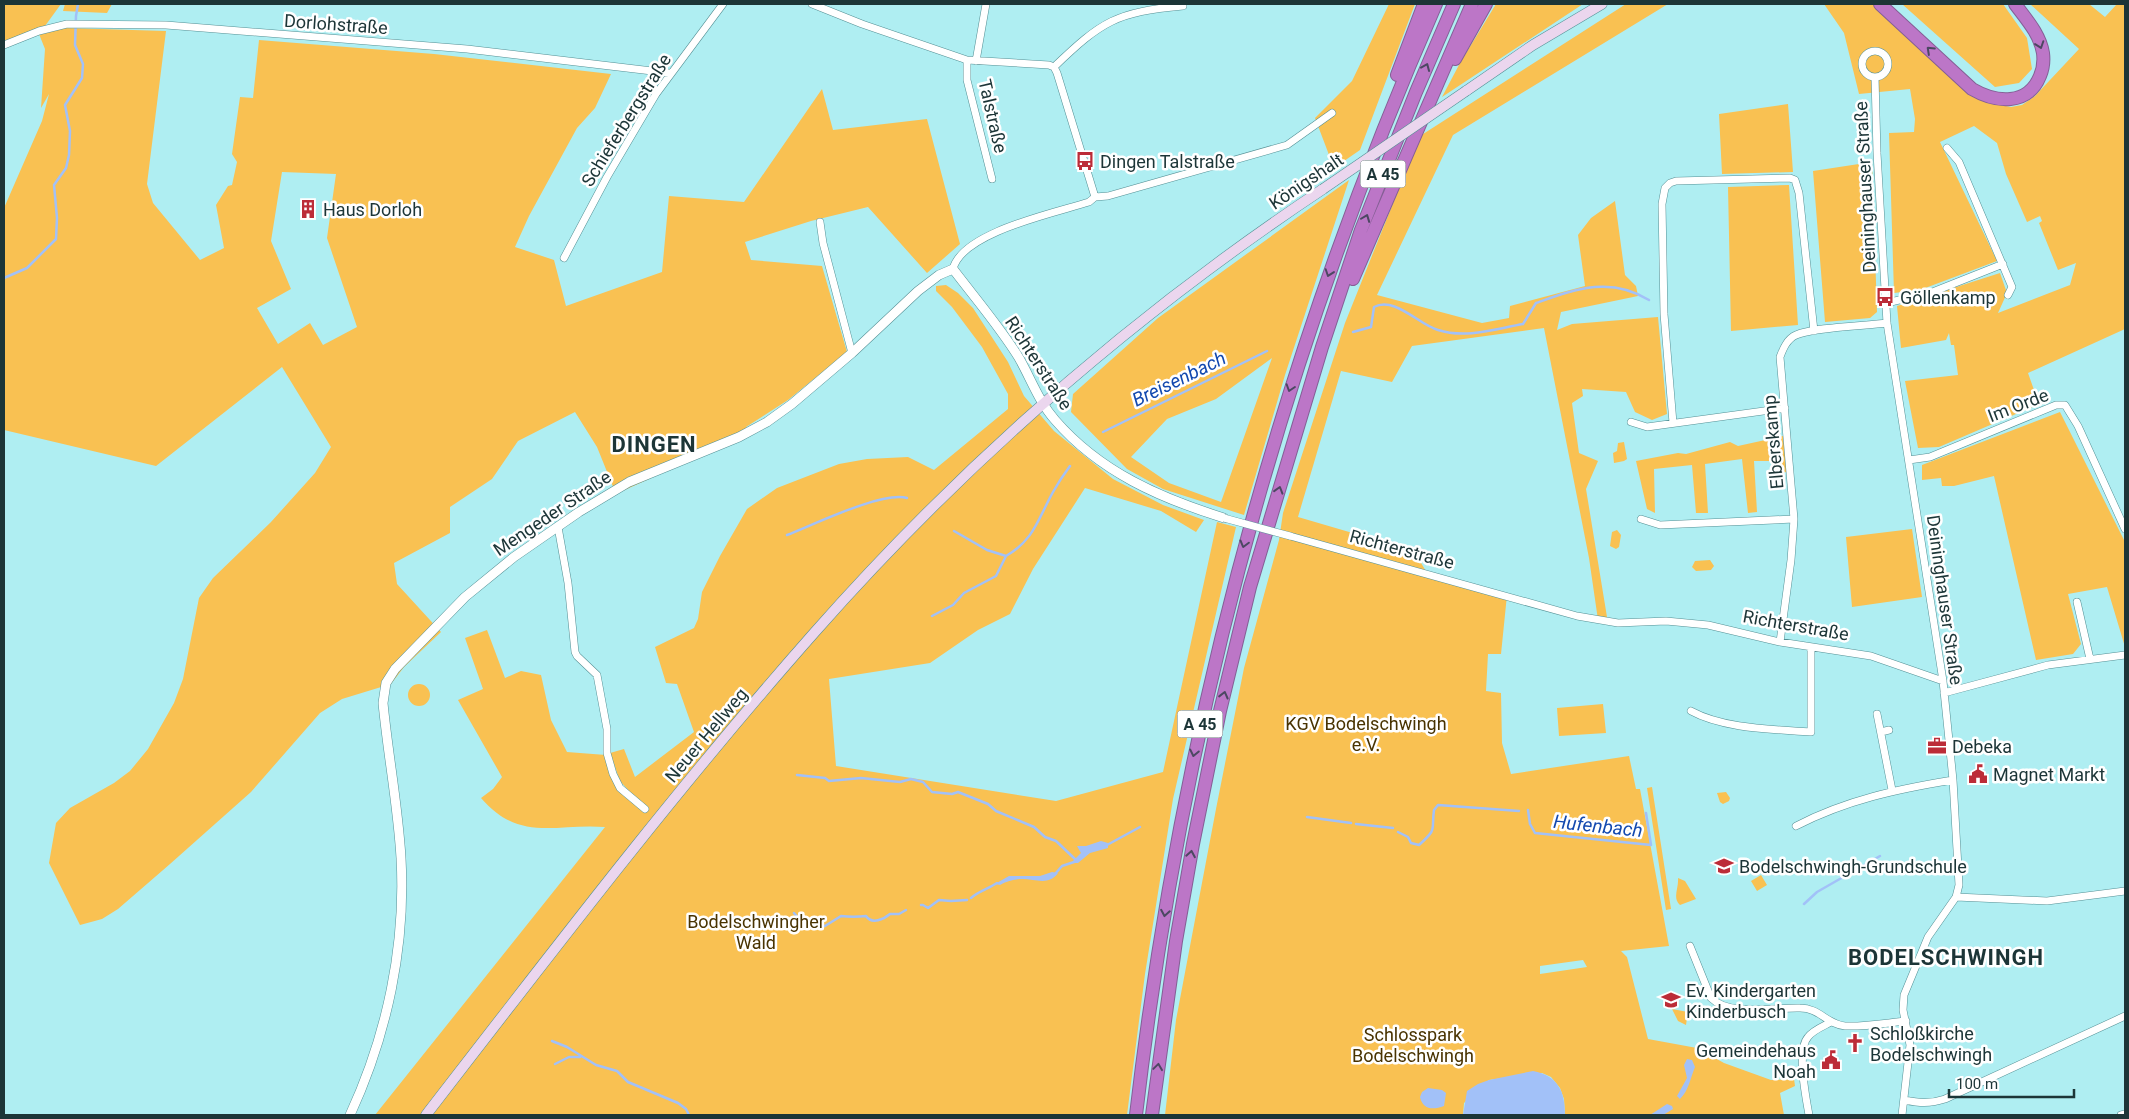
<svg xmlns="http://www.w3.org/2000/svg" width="2129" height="1119" viewBox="0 0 2129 1119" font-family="Roboto,sans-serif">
<rect width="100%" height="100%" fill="#afeef2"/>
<!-- green -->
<path fill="#f9c152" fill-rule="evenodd" d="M4 4H61L45 26 4 44Z
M65 4H112L107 13 63 11Z
M1389 4H1415L1360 150 1334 168 1315 118 1352 81Z
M1496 4H1583L1442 97 1460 63Z
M1626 4H1668L1453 135 1377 295 1482 323 1509 318 1510 306 1585 286 1578 235 1591 218 1615 201 1625 275 1636 286 1638 296 1561 312 1557 330 1572 324 1658 317 1667 414 1652 420 1635 412 1626 392 1582 389 1583 396 1572 403 1579 453 1598 461 1586 489 1607 617 1598 620 1589 558 1544 328 1412 346 1392 382 1341 371 1298 517 1414 551 1427 573 1507 595 1501 654H1488L1486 691 1501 693 1502 743 1511 774 1629 756 1636 789H1640L1669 946 1621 951 1627 957 1648 1039 1697 1048 1724 1063 1771 1080 1794 1079 1795 1086 1780 1093 1784 1115H1565L1564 1099 1560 1088 1551 1077 1542 1073 1489 1080 1464 1103 1463 1115H1165L1176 1020 1216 809 1244 668 1279 540 1283 513 1345 323 1420 136ZM1583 960 1587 967 1540 974V966Z
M1824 4H1875L1943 70 1986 102 2011 107 2022 105 2035 96 2079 49 2030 4H2089L2105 17 2117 4H2125V329L2028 373 2039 404 1939 447 1918 448 1905 381 1958 375 1954 345H1951L1949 333 1946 340 1901 348 1897 306 2000 273 2007 293 1998 313 2070 285 2076 263 2058 270 2039 223 2042 221 2040 216 2027 222 2006 174 1997 143 1974 126 1940 142 1997 261 1920 290 1894 293 1889 133 1914 132 1915 119 1910 89 1859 94 1844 33Z
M1902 4H2003L2027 38 2032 69 2019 83 1995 87Z
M66 28 166 31 147 184 153 203 200 260 224 248 216 205 228 186 232 185 237 162 232 154 240 97 253 98 259 40 434 54 611 74 595 108 577 128 529 216 515 247 554 260 566 306 662 272 669 196 744 202 822 89 833 130 927 119 960 244 927 273 868 207 811 221 745 242 751 260 822 266 847 352 788 400 746 427 748 434 616 494 597 447 575 412 518 441 492 479 450 507V533L394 563 397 584 441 632 404 667 391 684 342 699 320 713 251 792 170 864 118 909 102 919 80 925 49 863 56 823 70 808 114 783 130 771 148 749 174 703 183 679 199 598 213 578 271 522 315 473 331 447 282 367 156 466 4 430V208L42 121 49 94 41 108 45 49 39 34ZM282 172 336 174 327 238 357 327 323 345 310 323 278 344 257 308 291 289 271 241Z
M1788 104 1793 172 1722 174 1719 114Z
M1872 162 1877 312 1870 318 1825 322 1813 171Z
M1349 180 1285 375 1244 515 1163 489 1127 469 1071 412 1073 394 1158 318ZM1272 358 1221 502 1169 483 1131 457 1167 419 1216 399Z
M1789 185 1798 325 1731 331 1728 187Z
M946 285 958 293 973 308 1008 362 1024 396 1054 431 1113 479 1163 505 1204 520 1196 532 1161 511 1085 488 1033 569 1010 614 978 630 930 663 829 679 836 766 1056 801 1163 772 1217 522 1236 527 1173 799 1145 974 1127 1115H375L605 827C555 823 520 843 481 798L493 789 502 777 458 700 483 689 465 638 487 630 505 678 521 671 541 675 551 720 567 752 606 755 619 790 627 799 631 793 620 781 610 753 624 749 635 777 694 732 677 684 666 683 655 647 694 628 698 619 702 592 720 556 747 509 777 488 839 464 867 459 908 457 934 470 1008 409V394L982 347 952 307 936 291V286Z
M2060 412 2125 542V647L2107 587 2068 594 2081 644 2073 654 2036 660 1994 476 1954 486H1942L1941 478 1922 480V465Z
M1783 436 1788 472 1775 473 1774 461H1754L1757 512 1748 513 1742 459 1705 464 1708 513H1696L1692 465 1654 469 1655 513 1647 509 1636 461 1678 453 1686 454 1730 442 1738 446Z
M1624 442 1627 459 1624 461 1614 463 1613 453 1617 451 1618 443Z
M1912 529 1922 597 1852 607 1846 537Z
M1617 530 1621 535 1619 547 1616 549 1610 546 1612 532Z
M1710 560 1714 566 1711 570 1696 571 1692 567 1695 561Z
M408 695a11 11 0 1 1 22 0a11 11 0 1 1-22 0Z
M1603 704 1606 733 1559 736 1557 708Z
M1652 787 1671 909 1666 910 1647 788Z
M1726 792 1730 798 1729 801 1723 804 1720 802 1717 793Z
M1761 875 1767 885 1757 891 1751 881Z
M1678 878 1685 881 1696 899 1680 905C1672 898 1679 888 1678 878Z
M1672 1009 1688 1012 1686 1025 1678 1021Z"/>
<!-- water -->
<path fill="#a2c1f8" d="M1101 841 1108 843V848L1090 853 1078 863H1073V861L1081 853 1077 846H1086Z
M1052 872 1058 873C1049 886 1035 879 1023 879 1014 879 1007 881 1000 885L995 884 1009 876H1040Z
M1687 1059 1692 1060 1695 1067C1690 1079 1689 1090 1680 1099L1677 1096 1687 1078 1684 1065Z
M1533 1071C1558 1076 1565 1091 1565 1115H1463L1467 1091 1478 1084 1489 1080Z
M1428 1088 1442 1090 1446 1093 1444 1106C1433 1110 1423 1110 1420 1097L1422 1092Z
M1667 1104 1672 1106 1673 1109 1663 1115H1650Z"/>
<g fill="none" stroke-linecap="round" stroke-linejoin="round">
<!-- stream -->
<path stroke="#a2c1f8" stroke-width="2.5" d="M4 278 27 268 56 239 57 218 54 185 66 168 69 155 70 131 65 105 82 78 83 64 75 45 76 16 78 4
M1353 332 1371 327 1374 307C1395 296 1419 325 1438 330 1466 339 1495 329 1523 324L1536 303C1576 289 1610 276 1649 300
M1103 432 1267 351
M954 531 987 550 1006 556C1034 540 1038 519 1053 492 1058 483 1064 474 1070 466
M787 535C813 525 882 491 907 498
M932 616 953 605 964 593 996 576 1006 556
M797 775 825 778 829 781 861 778 900 782 911 779 923 782 932 792 952 794 958 792 988 804 996 811 1034 827 1045 837 1056 841 1076 860
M1528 810 1530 824 1535 833 1651 845 1646 813
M1307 817 1351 823
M1356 824 1393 828
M1398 832 1408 837 1411 843 1419 845C1438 828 1431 831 1434 810L1438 805 1519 811
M1107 845 1140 827
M1055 874 1062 866 1074 862
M971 898C979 891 988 889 997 883
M1804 904 1817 892 1880 856
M921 905H923L928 908 939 900 951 901 967 900
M794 913 803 924 825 926 841 916C850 917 857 917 866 916 872 925 884 919 890 914H899L906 910
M552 1041 567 1047 596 1065 617 1071 628 1082 678 1103 686 1109 689 1115
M555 1064 569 1057H580"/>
<!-- minor casing -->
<g stroke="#549095" stroke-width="8">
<path id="minor" d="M812 4 862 24 967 60 1049 65 1054 67 1057 73 1095 197
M4 45 39 31 67 24 166 25 467 49 669 73
M1862 64a13 13 0 1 1 26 0a13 13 0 1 1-26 0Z
M967 60V80L992 179
M976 61 986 4
M1054 67C1102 21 1116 12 1183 6
M1875 77 1877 153 1887 323 1943 681 1953 780 1959 885 1956 897 1928 937 1904 995 1903 1010 1910 1045 1902 1115
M1947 148 1959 162 2012 287 2008 295
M820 222 823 243 852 353
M564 258 607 177 656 94 723 4
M953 269C962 232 1055 213 1089 202L1095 197 1108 196 1287 145 1332 113
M1886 303 1930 293 2003 264
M1631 422 1647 427 1785 408
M1673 423 1664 314 1662 204 1665 188 1670 183 1676 181 1790 178 1795 180 1799 193 1814 331
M1909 460 1930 457 2056 405H2065L2078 426 2125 529
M1641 519 1660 525 1794 519
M558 527 568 583 575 652 577 656 597 675 607 729V753L613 774 620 788 645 809
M1290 536 1577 616 1618 623 1666 621 1708 625 1780 642 1871 656 1943 681
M2077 602 2090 659
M1780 642 1791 560 1794 519 1780 357C1783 349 1787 339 1796 335 1814 327 1865 326 1887 323
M1944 693 2048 665 2125 655
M1691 711C1724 729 1773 729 1811 732V648
M1877 714 1892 790
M1881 732 1889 730
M1796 826C1846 800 1898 789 1953 780
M1956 897 2047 901 2125 891
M1690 946 1711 998C1730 1017 1775 1007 1800 1008 1820 1008 1826 1024 1845 1026 1864 1027 1886 1023 1906 1021
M1904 1100C1919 1103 1930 1104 1945 1099L2125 1016
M1809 1115C1806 1098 1796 1050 1808 1037 1813 1030 1824 1026 1831 1022
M2121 1115 2125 1114"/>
</g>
<!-- tertiary casing -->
<g stroke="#549095" stroke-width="10">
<path id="tertiary" d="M350 1115C387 1035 406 946 401 858 398 806 388 755 383 703L386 683 395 669 465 597 514 557 579 512 629 482 739 437 767 422 792 404 852 353 918 291 939 275 953 269C975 298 1000 327 1019 358 1031 379 1039 402 1055 420 1100 472 1160 498 1224 518"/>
</g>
<!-- secondary casing -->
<g stroke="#549095" stroke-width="11">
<path id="secondary" d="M1466 91 1533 45 1602 4
M426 1115C552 952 677 788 814 633 963 464 1135 314 1323 189"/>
</g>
<!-- motorway casing -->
<g stroke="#845f95" stroke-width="14">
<path id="motorway" d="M1880 4 1972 89C1996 103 2028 106 2040 76 2043 69 2044 61 2043 53 2040 34 2026 19 2015 4
M1455 59 1486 4
M1397 75 1424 4
M1353 279 1472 4
M1136 1115C1181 730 1280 359 1436 4
M1152 1115 1176 941 1193 844 1220 711 1250 587 1322 347 1361 230 1416 92 1454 4"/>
</g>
<!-- minor -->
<use href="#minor" stroke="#fff" stroke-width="7"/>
<!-- tertiary -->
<use href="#tertiary" stroke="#fff" stroke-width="9"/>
<!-- secondary -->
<use href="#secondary" stroke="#ebd6ee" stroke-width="10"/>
<!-- motorway -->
<use href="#motorway" stroke="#bc76c7" stroke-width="12"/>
<!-- minor-bridge casing -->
<g stroke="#549095" stroke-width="8" stroke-linecap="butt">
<path id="minor-bridge" d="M1224 518 1290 536"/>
</g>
<!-- secondary-bridge casing -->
<g stroke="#549095" stroke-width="11" stroke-linecap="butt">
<path id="secondary-bridge" d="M1323 189 1466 91"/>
</g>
<!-- minor-bridge -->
<use href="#minor-bridge" stroke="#fff" stroke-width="7"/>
<!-- secondary-bridge -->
<use href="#secondary-bridge" stroke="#ebd6ee" stroke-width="10"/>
</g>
<!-- one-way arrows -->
<defs><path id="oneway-chevron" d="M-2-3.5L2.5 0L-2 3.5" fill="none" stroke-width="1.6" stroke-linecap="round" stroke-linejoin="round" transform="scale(1.25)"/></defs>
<g stroke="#4c4862">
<use href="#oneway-chevron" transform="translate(2040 45) rotate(71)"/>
<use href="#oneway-chevron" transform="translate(1930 50) rotate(-137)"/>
<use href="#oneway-chevron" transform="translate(1426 67) rotate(-67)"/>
<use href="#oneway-chevron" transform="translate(1366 218) rotate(-69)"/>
<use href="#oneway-chevron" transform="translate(1329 273) rotate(109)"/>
<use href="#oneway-chevron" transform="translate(1290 388) rotate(108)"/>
<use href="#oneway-chevron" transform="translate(1279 490) rotate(-73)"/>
<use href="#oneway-chevron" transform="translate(1244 544) rotate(105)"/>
<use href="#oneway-chevron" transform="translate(1224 695) rotate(-76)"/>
<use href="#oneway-chevron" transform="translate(1194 753) rotate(102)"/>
<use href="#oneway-chevron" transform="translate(1191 854) rotate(-80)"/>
<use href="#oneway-chevron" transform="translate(1165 913) rotate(100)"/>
<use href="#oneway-chevron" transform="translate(1158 1067) rotate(-82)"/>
</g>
<!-- icons -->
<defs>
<g id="bus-bare" transform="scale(1.5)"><path d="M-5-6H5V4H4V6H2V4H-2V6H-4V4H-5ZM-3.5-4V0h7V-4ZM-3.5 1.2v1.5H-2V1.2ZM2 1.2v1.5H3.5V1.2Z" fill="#bc2c38" stroke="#fff" stroke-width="2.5" paint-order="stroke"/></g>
<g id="building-bare" transform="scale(1.5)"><path d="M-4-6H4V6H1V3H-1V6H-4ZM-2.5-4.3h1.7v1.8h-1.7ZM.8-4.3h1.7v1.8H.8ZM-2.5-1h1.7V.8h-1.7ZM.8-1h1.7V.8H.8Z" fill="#bc2c38" stroke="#fff" stroke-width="2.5" paint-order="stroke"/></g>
<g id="office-bare" transform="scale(1.5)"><path d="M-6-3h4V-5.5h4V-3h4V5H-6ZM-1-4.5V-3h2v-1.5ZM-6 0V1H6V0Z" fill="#bc2c38" stroke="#fff" stroke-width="2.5" paint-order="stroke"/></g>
<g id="civic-bare" transform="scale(1.5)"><path d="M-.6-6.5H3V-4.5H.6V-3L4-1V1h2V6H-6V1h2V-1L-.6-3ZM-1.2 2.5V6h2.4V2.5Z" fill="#bc2c38" stroke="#fff" stroke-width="2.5" paint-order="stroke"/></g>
<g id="school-bare" transform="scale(1.5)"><path d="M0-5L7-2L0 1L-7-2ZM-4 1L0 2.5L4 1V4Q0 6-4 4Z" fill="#bc2c38" stroke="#fff" stroke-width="2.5" paint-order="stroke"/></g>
<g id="church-bare" transform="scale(1.5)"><path d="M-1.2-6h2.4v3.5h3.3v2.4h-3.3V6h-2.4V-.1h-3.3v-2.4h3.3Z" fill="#bc2c38" stroke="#fff" stroke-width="2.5" paint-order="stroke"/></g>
</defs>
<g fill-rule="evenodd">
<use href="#bus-bare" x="1085" y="161"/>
<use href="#building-bare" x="308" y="209"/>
<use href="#bus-bare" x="1885" y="297"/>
<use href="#office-bare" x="1937" y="746"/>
<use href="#civic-bare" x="1978" y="774"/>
<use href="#school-bare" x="1724" y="866"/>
<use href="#school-bare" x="1671" y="1000"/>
<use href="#church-bare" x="1855" y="1043"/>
<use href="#civic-bare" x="1831" y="1060"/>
</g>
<g text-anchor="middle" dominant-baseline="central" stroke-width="5" stroke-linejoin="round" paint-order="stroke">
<!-- shield labels -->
<g fill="#fff" stroke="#607273" stroke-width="1">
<rect x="1360.5" y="160.5" width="45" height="27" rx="4"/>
<rect x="1177.5" y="710.5" width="45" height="27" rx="4"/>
</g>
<g font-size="16" font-weight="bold" fill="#1c3537">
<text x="1383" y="174">A 45</text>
<text x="1200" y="724">A 45</text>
</g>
<!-- street labels -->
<g font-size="18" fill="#1c3537" stroke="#fff">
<text transform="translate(336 24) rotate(4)">Dorlohstraße</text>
<text transform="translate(993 116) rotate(77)">Talstraße</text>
<text transform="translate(626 120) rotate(-58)">Schieferbergstraße</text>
<text transform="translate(1306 181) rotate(-34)">Königshalt</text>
<text transform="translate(1865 187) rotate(-93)">Deininghauser Straße</text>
<text transform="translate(1039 363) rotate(57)">Richterstraße</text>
<text transform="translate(2018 405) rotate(-21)">Im Orde</text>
<text transform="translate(1773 442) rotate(-95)">Elberskamp</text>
<text transform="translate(552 513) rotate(-34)">Mengeder Straße</text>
<text transform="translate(1402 549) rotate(15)">Richterstraße</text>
<text transform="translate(1945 600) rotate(82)">Deininghauser Straße</text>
<text transform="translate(1796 625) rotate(10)">Richterstraße</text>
<text transform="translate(706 735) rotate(-50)">Neuer Hellweg</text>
</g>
<!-- poi labels -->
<g font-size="18" fill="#1c3537" stroke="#fff" text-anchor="start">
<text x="1100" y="161">Dingen Talstraße</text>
<text x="323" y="209">Haus Dorloh</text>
<text x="1900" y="297">Göllenkamp</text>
<text x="1952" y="746">Debeka</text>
<text x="1993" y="774">Magnet Markt</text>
<text x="1739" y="866">Bodelschwingh-Grundschule</text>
<text x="1686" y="990">Ev. Kindergarten<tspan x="1686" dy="21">Kinderbusch</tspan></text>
<text x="1870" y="1033">Schloßkirche<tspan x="1870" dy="21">Bodelschwingh</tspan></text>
<text x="1816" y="1050" text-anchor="end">Gemeindehaus<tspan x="1816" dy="21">Noah</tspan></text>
</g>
<!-- park labels -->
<g font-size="18" fill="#493301" stroke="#fff">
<text x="1366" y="723">KGV Bodelschwingh<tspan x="1366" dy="21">e.V.</tspan></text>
<text x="756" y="921">Bodelschwingher<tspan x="756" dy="21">Wald</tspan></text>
<text x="1413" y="1034">Schlosspark<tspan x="1413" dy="21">Bodelschwingh</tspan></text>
</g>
<!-- water labels -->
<g font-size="19" font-style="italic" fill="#1349af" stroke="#fff">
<text transform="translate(1179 379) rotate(-26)">Breisenbach</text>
<text transform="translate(1598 826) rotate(6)">Hufenbach</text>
</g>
<!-- district labels -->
<g font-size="22" font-weight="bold" letter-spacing="1" fill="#1c3537" stroke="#fff">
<text x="654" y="444">DINGEN</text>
<text x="1946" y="957">BODELSCHWINGH</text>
</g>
</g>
<!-- border -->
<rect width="2129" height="1119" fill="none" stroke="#1c3537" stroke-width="10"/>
<!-- scale -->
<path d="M1949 1089v8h125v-8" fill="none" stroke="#1c3537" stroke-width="2.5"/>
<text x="1956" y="1089" font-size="15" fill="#1c3537" stroke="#ffffff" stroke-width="4" paint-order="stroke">100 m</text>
</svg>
